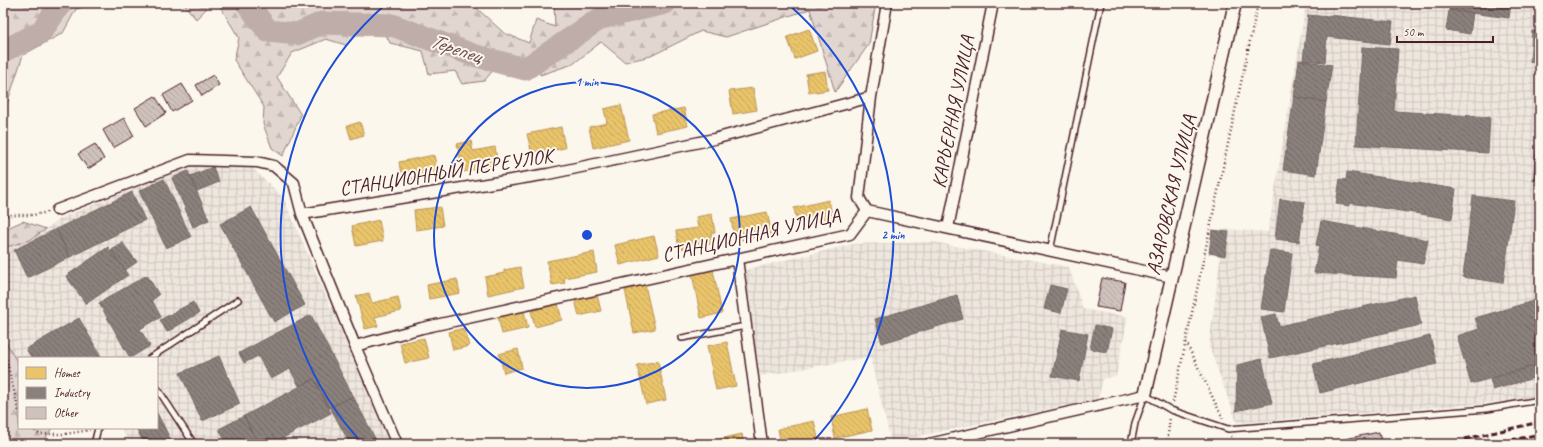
<svg xmlns="http://www.w3.org/2000/svg" width="1543" height="447" viewBox="0 0 1543 447" font-family="Caveat,sans-serif">
<defs>
<pattern id="industrial-grid" width="8" height="8" patternUnits="userSpaceOnUse"><rect width="8" height="8" fill="#eee7de"/><path d="M0 4h8M4 0v8" fill="none" stroke="#cec6bf"/></pattern>
<pattern id="forest-firs" width="22" height="20" patternUnits="userSpaceOnUse"><rect width="22" height="20" fill="#e2d7d0"/><path d="M5 1l3.5 6h-7zM16 11l3.5 6h-7z" fill="#c3b8b3"/></pattern>
<pattern id="homes-back-hatch" width="6" height="6" patternUnits="userSpaceOnUse"><rect width="6" height="6" fill="#e9c46a"/><path d="M-1 5l2 2M0 0l6 6M5-1l2 2" fill="none" stroke="#c9a85c"/></pattern>
<pattern id="industry-back-hatch" width="6" height="6" patternUnits="userSpaceOnUse"><rect width="6" height="6" fill="#8a817c"/><path d="M-1 5l2 2M0 0l6 6M5-1l2 2" fill="none" stroke="#736966"/></pattern>
<pattern id="building-back-hatch" width="6" height="6" patternUnits="userSpaceOnUse"><rect width="6" height="6" fill="#cfc2bc"/><path d="M-1 5l2 2M0 0l6 6M5-1l2 2" fill="none" stroke="#b3a6a2"/></pattern>
</defs>
<rect width="100%" height="100%" fill="#fbf7ec"/>
<filter id="ink" filterUnits="userSpaceOnUse"><feTurbulence type="fractalNoise" baseFrequency=".025" numOctaves="2"/><feDisplacementMap in="SourceGraphic" scale="8" xChannelSelector="R" yChannelSelector="G"/><feConvolveMatrix kernelMatrix="1 2 1 2 8 2 1 2 1" color-interpolation-filters="sRGB"/></filter>
<g filter="url(#ink)">
<!-- industrial -->
<path fill="url(#industrial-grid)" d="M1306 3H1540V397L1528 400 1237 423 1209 346 1224 229 1268 232Z
M192 165 251 167 283 197 390 444H130L121 428H157V358H19V366L3 336V248L30 240 61 218Z
M933 242 1069 267 1083 309 1128 317 1116 376 1103 379 1098 399 891 442 870 357 760 376 744 280 745 270 853 244Z"/>
<!-- forest -->
<path fill="url(#forest-firs)" stroke="#967b7e" d="M6 3H97L76 9 63 33 23 55 6 107 3 112V6Z
M183 3H212L196 19Z
M218 3H471L504 33 529 43 536 20 555 27 554 3H876L869 44 835 92 810 9 726 37 701 31 651 56 625 62 601 42 573 64 540 75 542 50 524 59 506 55 484 81 462 84 455 71 429 74 423 51 390 43 386 35 358 33 346 45 326 39 292 53 277 77 301 115 283 156 272 148 263 124 264 107 234 60 239 38Z
M23 221 46 229 30 240 3 248V230Z
M3 336 19 366V428H52L42 444H3Z"/>
<!-- homes -->
<path fill="url(#homes-back-hatch)" stroke="#b99257" d="M809 29 817 51 795 59 787 37Z
M825 71 828 90 809 93 806 74Z
M753 88 757 110 733 114 729 91Z
M621 105 629 140 593 148 589 127 607 123 604 109Z
M684 108 688 126 656 133 652 114Z
M360 122 364 135 351 139 347 126Z
M561 127 565 148 532 154 527 134Z
M471 141 473 151 495 147 498 165 463 172 457 144Z
M434 155 438 175 402 181 399 162Z
M829 200 833 220 798 227 794 208Z
M440 207 443 226 416 230 414 210Z
M767 212 772 234 735 241 731 219Z
M712 214 715 233H711L713 244 679 249 676 231 698 228 696 217Z
M379 220 383 241 356 246 352 226Z
M654 236 659 255 620 265 615 245Z
M594 252 597 272 564 278 565 283 552 285 547 261Z
M520 267 524 287 488 295 485 277 504 273V270Z
M713 270 722 313 701 318 692 274Z
M457 279 460 293 429 299 427 285Z
M645 285 655 329 634 333 625 290Z
M596 291 601 311 579 316 574 296Z
M369 293 372 303 398 297 401 311 375 317 378 326 365 329 356 296Z
M558 304 562 320 535 327 531 311Z
M524 311 528 328 502 334 498 317Z
M464 328 469 346 453 350 449 332Z
M424 338 429 358 405 363 400 343Z
M727 342 736 386 716 390 707 346Z
M518 349 522 368 504 373 499 354Z
M658 361 666 400 646 404 637 365Z
M867 409 872 430 835 438 831 417Z
M814 421 819 442 809 444H781L778 429Z
M742 434 744 444H715V440Z
M700 440 701 444H683Z"/>
<!-- industry -->
<path fill="url(#industry-back-hatch)" stroke="#776464" d="M1450 3H1511L1509 18 1449 10Z
M1449 10 1473 13 1470 34 1446 30Z
M1308 15 1329 17V15L1393 22 1390 44 1327 37 1325 62 1303 60Z
M1532 31H1540V63L1530 62Z
M1362 47 1398 49 1394 111 1490 117 1488 153 1356 145Z
M1299 60 1332 65 1326 102 1294 97Z
M1294 97 1326 102 1316 175 1283 170Z
M1540 117V180H1533Z
M213 167 219 182 197 191 190 176Z
M188 171 209 220 193 227 172 178Z
M1347 172 1456 189 1452 219 1350 203V206L1336 204 1340 179 1346 180Z
M164 179 191 237 166 248 139 191Z
M132 192 145 220 70 257 56 229Z
M1473 196 1514 201 1503 283 1463 277Z
M1280 199 1305 202 1299 242 1275 239Z
M251 207 305 305 274 322 220 224Z
M1321 221 1428 240 1423 264 1398 260 1396 278 1314 273 1319 246 1316 245Z
M56 229 70 257 27 278 14 250Z
M1212 230 1229 232 1225 256 1209 253Z
M122 242 137 262 125 270 111 250Z
M108 247 128 275 86 304 66 276Z
M1270 250 1292 253 1284 312 1261 309Z
M147 275 159 295 152 300 161 317 140 329 150 346 130 358 99 303Z
M1050 285 1067 289 1061 313 1044 309Z
M957 295 963 319 882 343 875 319Z
M1415 295 1421 325 1270 358 1261 317 1276 314 1279 326Z
M1540 299V364L1471 384 1457 336 1479 329 1475 318Z
M193 302 199 313 167 332 160 320Z
M311 315 353 396 329 408 314 379 299 386 290 369 271 379 258 356 244 363 239 353Z
M79 318 102 358H32L26 349Z
M1095 325 1112 329 1107 352 1090 349Z
M1062 329 1088 334 1079 381 1052 376Z
M1430 336 1437 364 1320 393 1313 364Z
M219 356 240 404 202 421 180 373Z
M1262 359 1272 403 1236 411 1237 365Z
M1540 364V376L1493 390 1490 379Z
M314 379 331 413 271 444H258L244 416Z
M353 396 378 444H350L330 407Z
M157 413 173 444H143L144 443 136 428H157Z
M244 416 258 444H227L219 429Z"/>
<g fill="none" stroke-linecap="round" stroke-linejoin="round">
<!-- river -->
<path stroke="#bfadaa" stroke-width="23" d="M247 3 268 31 297 34 322 23 392 25 473 55 525 69 601 18 665 3
M3 51 41 32 61 3"/>
</g>
<!-- building -->
<path fill="url(#building-back-hatch)" stroke="#4a1f2b" d="M213 75 219 85 202 96 196 85Z
M182 84 192 100 172 112 163 95Z
M155 96 166 113 146 126 135 108Z
M124 118 134 136 113 148 103 130Z
M95 144 104 159 88 169 78 154Z
M1102 278 1125 282 1120 311 1096 307Z
M1379 432 1381 442 1370 444H1335V441Z"/>
<g fill="none" stroke-linecap="round" stroke-linejoin="round">
<!-- service casing -->
<g stroke="#4a1f2b" stroke-width="8">
<path id="service" d="M1050 251 1101 3
M682 338 746 326
M150 358 238 300
M157 388 194 444
M94 444 98 428
M1131 444 1135 423 1145 395 1171 410 1228 429 1487 409 1540 400"/>
</g>
<!-- minor casing -->
<g stroke="#4a1f2b" stroke-width="13">
<path id="minor" d="M57 210 190 160 257 162 274 166 294 183 302 214 355 346 397 444
M867 211 859 198 871 97 887 3
M302 214 548 174 714 139 871 97
M948 228 993 3
M737 259 762 444
M355 346 422 328 850 234 867 211 1172 277
M929 444 1145 395"/>
</g>
<!-- tertiary casing -->
<g stroke="#4a1f2b" stroke-width="15">
<path id="tertiary" d="M1145 395 1235 3"/>
</g>
<!-- path -->
<path stroke="#4a1f2b" stroke-width="2.5" stroke-dasharray="1 3" stroke-linecap="butt" d="M3 217 8 215H33L48 212
M1186 342 1223 419
M3 352 6 358 19 412
M1173 402 1258 3
M32 428 39 434H65L90 430
M1231 436 1236 444
M1167 444 1170 417"/>
<!-- service -->
<use href="#service" stroke="#fbf7ec" stroke-width="5"/>
<!-- minor -->
<use href="#minor" stroke="#fbf7ec" stroke-width="10"/>
<!-- tertiary -->
<use href="#tertiary" stroke="#fbf7ec" stroke-width="12"/>
<!-- rail -->
<path stroke="#4a1f2b" stroke-width="3" stroke-dasharray="6 3" stroke-linecap="butt" d="M1465 439 1540 422
M1493 444 1540 434"/>
</g>
</g>
<!-- distance rings -->
<g fill="none" stroke="#1d4ed8" stroke-width="2">
<circle cx="587" cy="235" r="153"/>
<path d="M363 444A306 306 0 0 1 386 4M788 4A306 306 0 0 1 811 444"/>
</g>
<g text-anchor="middle" dominant-baseline="central" stroke-width="4" stroke-linejoin="round" paint-order="stroke">
<!-- street labels -->
<g font-size="20" fill="#4a1f2b" stroke="#fbf7ec">
<text transform="translate(953 112) rotate(-79)">КАРЬЕРНАЯ УЛИЦА</text>
<text transform="translate(446 172) rotate(-9)">СТАНЦИОННЫЙ ПЕРЕУЛОК</text>
<text transform="translate(1171 195) rotate(-77)">АЗАРОВСКАЯ УЛИЦА</text>
<text transform="translate(751 235) rotate(-13)">СТАНЦИОННАЯ УЛИЦА</text>
</g>
<!-- water labels -->
<g font-size="21" font-style="italic" fill="#6d4a51" stroke="#fbf7ec">
<text transform="translate(456 48) rotate(19)">Терепец</text>
</g>
</g>
<circle cx="587" cy="235" r="6" fill="#1d4ed8" stroke="#fbf7ec" stroke-width="2"/>
<g font-size="12" text-anchor="middle" font-weight="bold" fill="#1d4ed8" stroke="#fbf7ec" stroke-width="4" stroke-linejoin="round" paint-order="stroke">
<text x="587" y="86">1 min</text>
<text x="893" y="239">2 min</text>
</g>
<!-- margin -->
<rect width="1543" height="447" fill="none" stroke="#fbf7ec" stroke-width="16"/>
<rect x="8" y="8" width="1527" height="431" fill="none" stroke="#4a1f2b" stroke-width="1.5" filter="url(#ink)"/>
<!-- legend -->
<rect x="18" y="357" width="140" height="72" fill="#fbf7ec" stroke="#b4a19f"/>
<rect x="26" y="367" width="20" height="12" fill="#e9c46a" stroke="#b4a19f"/>
<text x="54" y="377" font-size="12" fill="#4a1f2b">Homes</text>
<rect x="26" y="387" width="20" height="12" fill="#8a817c" stroke="#b4a19f"/>
<text x="54" y="397" font-size="12" fill="#4a1f2b">Industry</text>
<rect x="26" y="407" width="20" height="12" fill="#cfc2bc" stroke="#b4a19f"/>
<text x="54" y="417" font-size="12" fill="#4a1f2b">Other</text>
<!-- scale -->
<path d="M1397 36v6h96v-6" fill="none" stroke="#4a1f2b" stroke-width="2"/>
<text x="1403" y="36" font-size="12" fill="#4a1f2b" stroke="#fbf7ec" stroke-width="3" paint-order="stroke">50 m</text>
</svg>
